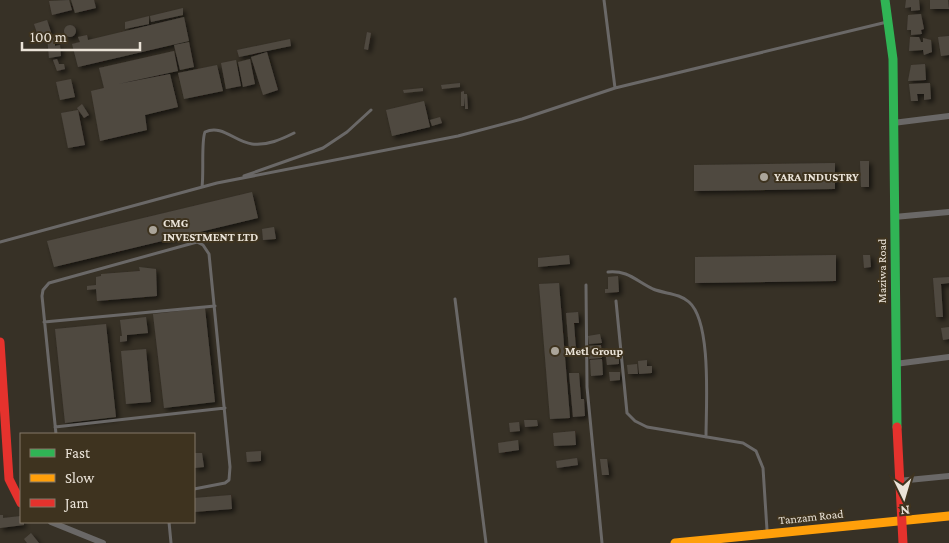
<svg xmlns="http://www.w3.org/2000/svg" width="949" height="543" viewBox="0 0 949 543" font-family="'Crimson Pro',serif">
<defs>
<filter id="shadow"><feDropShadow dx="3" dy="3" stdDeviation="2.5" flood-color="#0009"/></filter>
</defs>
<rect width="100%" height="100%" fill="#373126"/>
<!-- building -->
<path fill="#4f4941" filter="url(#shadow)" d="M69 0 72 10 52 15 49 1Z
M71 0H94L96 8 75 13Z
M906 0H919L920 10 911 11V7L905 8Z
M930 0H948L949 9H930Z
M183 8V15L151 22 150 16Z
M921 14 924 29 921 30 922 34 911 35V30H907L908 15Z
M149 16V24L125 29V22Z
M184 17 189 41 78 67 72 44 80 42 78 37 87 35 88 40Z
M47 20 51 32 38 36 34 24Z
M64 31a6 6 0 1 1 12 0a6 6 0 1 1-12 0Z
M367 32 371 33 368 50 364 49Z
M55 35V46L60 45 61 56 49 58 47 36Z
M949 36V55L941 56 938 37Z
M910 37H919L921 42H923V38L931 40 932 52 924 55 923 50 909 51Z
M290 39 291 46 239 57 237 50Z
M189 42 194 67 180 70 174 45Z
M174 51 178 71 118 84 170 74 178 107 145 115 147 130 100 141 91 91 104 88 99 68Z
M267 52 278 90 263 95 251 57Z
M57 59 59 64H64L65 69 57 71 53 60Z
M250 59 255 84 243 87 238 62Z
M236 60 241 86 226 89 221 63Z
M925 64 926 80 908 81 911 65Z
M217 65 223 91 184 99 178 73Z
M71 79 75 97 60 100 56 82Z
M460 83V87L442 89 441 85Z
M930 83 931 99 924 100V94H917L918 101H911L909 84Z
M423 88V91L404 93 403 90Z
M464 91V94H467L468 109H465V97L464 106H461V92Z
M424 101 430 127 392 136 386 110Z
M82 104 89 115 84 118 77 108Z
M78 110 85 145 68 148 61 113Z
M440 117 442 123 432 126 430 120Z
M860 161H869V187H861Z
M835 163V189L694 191V165Z
M252 192 258 218 54 267 47 241Z
M274 227 276 239 263 240 262 229Z
M569 255 570 264 538 267V258Z
M836 255V281L695 283V257Z
M863 255H870L871 267 864 268Z
M139 267 156 269 157 296 97 301 96 289 87 290V286L96 285V277L101 276V274L140 271Z
M618 276 619 292 605 293V289H608V277Z
M949 277V283L941 284 943 317H936L933 278Z
M559 283 570 418 550 419 539 284Z
M205 308 215 402 164 408 153 314Z
M578 312 579 323H574L576 349 569 350 566 313Z
M146 317 148 333 127 335V341L120 342V336H122L120 320Z
M106 324 116 417 65 423 55 329Z
M949 327V339L943 340 941 328Z
M600 334 602 343 589 344 588 336Z
M601 345 602 358 589 359 588 346Z
M146 349 151 402 126 404 121 351Z
M619 355V364L607 365 606 357Z
M602 359 603 375 591 376 590 360Z
M647 360V366H652V373L639 374 638 361Z
M637 364 638 374H628L627 365Z
M609 372H620V380L610 381Z
M569 373H579L581 399H584L585 416 573 417Z
M524 420H537L538 426 525 427Z
M519 422 520 431 510 432 509 423Z
M575 431 576 445 554 446 553 433Z
M518 440 519 450 499 453 498 443Z
M261 451V461L247 462 246 452Z
M194 453H202L204 467 194 468Z
M577 458 578 465 557 468 556 461Z
M600 459H607L609 475H602Z
M231 495 232 509 194 512V498Z
M0 515H3V518L21 516V522H24V525L0 528Z
M31 533 39 543H27L24 539Z"/>
<g fill="none" stroke-linecap="round" stroke-linejoin="round">
<!-- lane -->
<path stroke="#6a6867" stroke-width="3" d="M604 0 615 88
M244 176 323 148 347 132 371 110
M202 187C204 173 201 141 205 132 222 124 235 142 252 144 267 146 282 139 294 133
M0 242 217 183 458 136 522 119 615 88 887 22
M608 272C628 270 636 281 653 289 665 294 679 293 689 302 712 322 706 406 706 437
M586 285 587 387 602 543
M455 299 486 543
M616 301 627 413 635 421 647 427 743 443 756 451 763 468 767 530
M44 322 215 306
M55 427 225 408
M56 434 42 296 43 290 49 283 197 242 203 245 209 254 230 467 229 480 225 483 194 489
M169 522 171 543"/>
<!-- street -->
<path stroke="#6a6867" stroke-width="6" d="M893 123 949 116
M894 217 949 212
M895 364 949 357
M898 481 949 476
M51 522 103 543"/>
<!-- fast -->
<path stroke="#30b455" stroke-width="9" d="M885 0 893 59 897 427"/>
<!-- slow -->
<path stroke="#ff9f0a" stroke-width="9" d="M675 543 949 516"/>
<!-- jam -->
<path stroke="#e5322d" stroke-width="9" d="M0 342 9 479 21 503
M897 427 903 543"/>
</g>
<!-- markers -->
<g fill="#aba59a" stroke="#3e331f" stroke-width="2">
<circle cx="764" cy="177" r="5"/>
<circle cx="153" cy="230" r="5"/>
<circle cx="555" cy="351" r="5"/>
</g>
<g text-anchor="middle" dominant-baseline="central" stroke-width="4" stroke-linejoin="round" paint-order="stroke">
<!-- poi labels -->
<g font-size="12" font-weight="bold" fill="#eae3d8" stroke="#3e331f" text-anchor="start">
<text x="774" y="177">YARA INDUSTRY</text>
<text x="163" y="223">CMG<tspan x="163" dy="14">INVESTMENT LTD</tspan></text>
<text x="565" y="351">Metl Group</text>
</g>
<!-- street labels -->
<g font-size="12" fill="#eae3d8" stroke="#3e331f">
<text transform="translate(882 271) rotate(-90)">Maziwa Road</text>
<text transform="translate(811 517) rotate(-6)">Tanzam Road</text>
</g>
</g>
<!-- legend -->
<rect x="20" y="433" width="175" height="90" fill="#3e331f" stroke="#837969"/>
<rect x="30" y="449" width="25" height="8" fill="#30b455" stroke="#837969"/>
<text x="65" y="458" font-size="15" fill="#eae3d8">Fast</text>
<rect x="30" y="474" width="25" height="8" fill="#ff9f0a" stroke="#837969"/>
<text x="65" y="483" font-size="15" fill="#eae3d8">Slow</text>
<rect x="30" y="499" width="25" height="8" fill="#e5322d" stroke="#837969"/>
<text x="65" y="508" font-size="15" fill="#eae3d8">Jam</text>
<!-- north arrow -->
<g transform="translate(904 498) rotate(175)" stroke="#3e331f" stroke-width="4" paint-order="stroke">
<path d="M0-4L9 19L0 12L-9 19Z" fill="#eae3d8"/>
<text y="-8" font-size="14" font-weight="bold" text-anchor="middle" fill="#eae3d8">N</text>
</g>
<!-- scale -->
<path d="M22 42v8h118v-8" fill="none" stroke="#eae3d8" stroke-width="2.5"/>
<text x="30" y="42" font-size="15" fill="#eae3d8" stroke="#3e331f" stroke-width="4" paint-order="stroke">100 m</text>
</svg>
